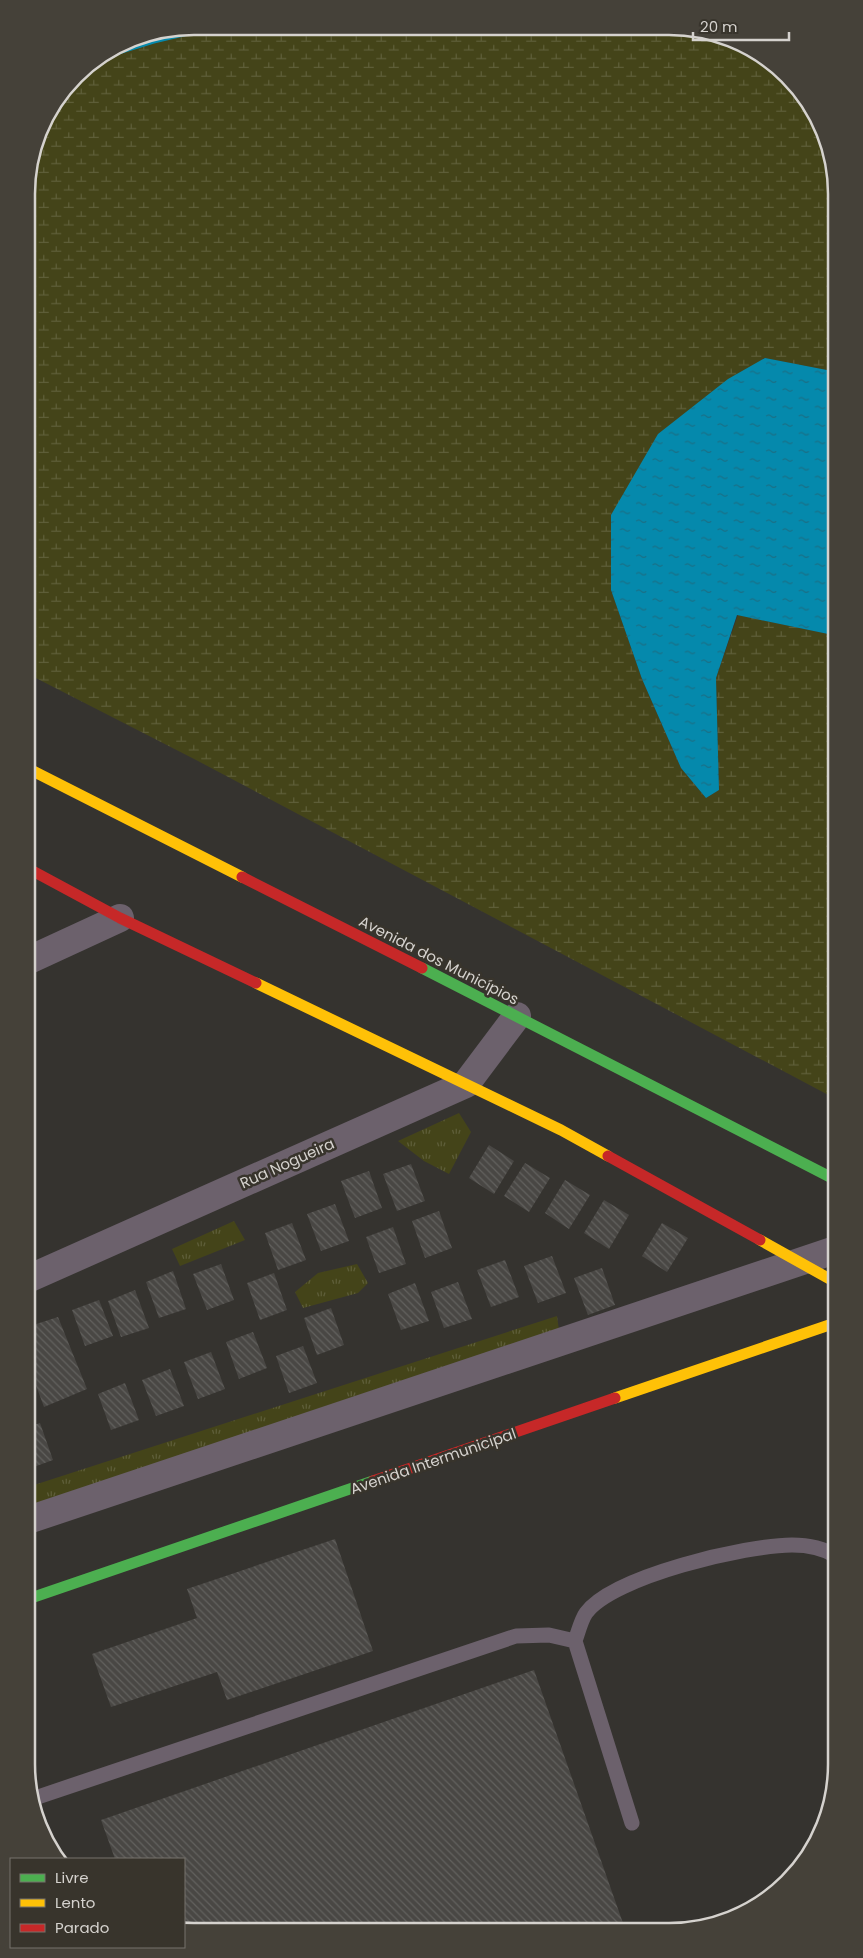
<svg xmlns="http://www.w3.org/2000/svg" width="863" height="1958" viewBox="0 0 863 1958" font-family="Poppins,sans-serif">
<defs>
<pattern id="grass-tufts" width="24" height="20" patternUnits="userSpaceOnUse" patternTransform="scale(1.25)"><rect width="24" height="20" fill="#444419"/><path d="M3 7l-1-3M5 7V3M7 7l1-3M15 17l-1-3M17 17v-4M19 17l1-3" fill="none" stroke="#5e5e39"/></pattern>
<pattern id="wetland-marsh" width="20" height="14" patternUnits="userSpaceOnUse" patternTransform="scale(1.25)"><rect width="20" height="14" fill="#444419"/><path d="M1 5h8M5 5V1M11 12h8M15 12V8" fill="none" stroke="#5e5e39"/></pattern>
<pattern id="water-ripples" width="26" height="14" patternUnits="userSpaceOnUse" patternTransform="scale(1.25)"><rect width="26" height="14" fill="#0589ac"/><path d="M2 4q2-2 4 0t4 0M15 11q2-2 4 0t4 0" fill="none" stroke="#1a6f86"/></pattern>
<pattern id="building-back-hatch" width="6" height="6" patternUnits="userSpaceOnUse" patternTransform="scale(1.25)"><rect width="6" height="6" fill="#494744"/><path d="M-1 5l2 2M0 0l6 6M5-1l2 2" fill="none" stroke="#62615e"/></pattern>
</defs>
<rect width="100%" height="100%" fill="#35332f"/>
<!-- grass -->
<path fill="url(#grass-tufts)" d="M459 1113 471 1132 449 1174 424 1161 398 1141Z
M234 1221 245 1240 180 1266 172 1249Z
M357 1264 368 1283 358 1293 303 1308 295 1292 318 1273Z
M557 1316 559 1330 31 1505V1486Z"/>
<!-- wetland -->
<path fill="url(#wetland-marsh)" d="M194 26 702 29 780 68 809 101 831 150 832 371 764 358 611 515V590L642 679 681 768 706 798 719 790 716 678 738 615 833 635 834 1098 198 761 28 674 27 182 44 119 83 68 130 39Z"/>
<!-- water -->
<path fill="url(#water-ripples)" d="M765 358 832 371 833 635 737 615 716 678 719 790 706 798 681 768 642 679 611 590V515L658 434 728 379Z"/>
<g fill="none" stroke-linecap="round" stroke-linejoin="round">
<!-- stream -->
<path stroke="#0589ac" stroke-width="10" d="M107 53 152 39 207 26"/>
</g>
<!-- building -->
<path fill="url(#building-back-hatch)" d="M489 1145 514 1161 494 1194 469 1178Z
M525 1163 550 1178 529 1212 504 1196Z
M411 1164 425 1201 397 1211 383 1174Z
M369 1171 382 1208 355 1218 341 1181Z
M565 1180 590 1195 569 1229 545 1213Z
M604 1200 629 1215 609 1249 584 1233Z
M335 1204 349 1241 321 1251 307 1214Z
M439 1211 452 1248 425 1258 412 1221Z
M292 1223 306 1260 278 1270 265 1233Z
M662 1223 688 1238 667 1272 642 1256Z
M393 1227 406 1264 379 1273 366 1237Z
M552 1256 566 1293 538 1303 524 1266Z
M505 1260 519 1297 491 1307 477 1270Z
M221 1264 234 1300 207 1310 193 1274Z
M602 1268 615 1305 588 1315 574 1278Z
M173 1271 186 1309 159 1318 146 1282Z
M274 1273 287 1310 260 1320 247 1283Z
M458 1282 472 1319 444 1328 431 1292Z
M415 1283 429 1321 401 1330 388 1294Z
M135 1290 149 1328 121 1337 108 1301Z
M99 1300 113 1336 85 1346 72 1310Z
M331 1308 344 1345 317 1355 304 1318Z
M58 1317 87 1389 44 1407 31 1372 30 1326Z
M253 1332 267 1368 239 1379 226 1342Z
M303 1346 317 1383 289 1393 276 1356Z
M211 1352 225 1389 198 1399 184 1362Z
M170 1369 184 1406 156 1416 142 1380Z
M125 1383 139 1420 111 1430 98 1394Z
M40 1423 53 1460 31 1468V1426Z
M335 1539 373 1651 227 1700 217 1672 111 1707 92 1654 197 1618 187 1589Z
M534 1670 624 1926 184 1928V1859H115L101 1820Z"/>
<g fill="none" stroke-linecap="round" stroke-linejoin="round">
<!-- lane -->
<path stroke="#6c616c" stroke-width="15" d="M575 1641 632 1823
M32 1799 516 1636 549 1635 575 1641C578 1633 581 1620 586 1613 613 1576 747 1545 792 1545 807 1545 823 1548 836 1556"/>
<!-- street -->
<path stroke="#6c616c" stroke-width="28" d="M29 960 120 918
M30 1278 466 1084 517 1016
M31 1519 835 1250"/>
<!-- fast -->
<path stroke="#4caf50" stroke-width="11" d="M422 968 834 1179
M31 1598 373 1481"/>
<!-- slow -->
<path stroke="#ffc107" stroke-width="11" d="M29 769 242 877
M256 983 561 1130 608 1156
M760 1240 835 1282
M615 1398 835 1323"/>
<!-- jam -->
<path stroke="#c62828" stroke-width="11" d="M29 869 120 918 256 983
M242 877 422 968
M608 1156 760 1240
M373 1481 615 1398"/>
</g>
<g text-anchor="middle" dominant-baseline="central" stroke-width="5" stroke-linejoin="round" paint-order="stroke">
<!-- street labels -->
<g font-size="15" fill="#d5d2ce" stroke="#38342c">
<text transform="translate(439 960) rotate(27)">Avenida dos Municípios</text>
<text transform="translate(287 1163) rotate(-24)">Rua Nogueira</text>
<text transform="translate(433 1461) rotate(-19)">Avenida Intermunicipal</text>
</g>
</g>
<!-- crop -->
<path d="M0 0H863V1958H0ZM194 35H669A159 159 0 0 1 828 194V1764A159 159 0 0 1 669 1923H194A159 159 0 0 1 35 1764V194A159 159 0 0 1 194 35Z" fill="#454139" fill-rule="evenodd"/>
<path fill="none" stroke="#d5d2ce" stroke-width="2.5" d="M194 35H669A159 159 0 0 1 828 194V1764A159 159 0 0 1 669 1923H194A159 159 0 0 1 35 1764V194A159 159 0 0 1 194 35Z"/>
<!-- legend -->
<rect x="10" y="1858" width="175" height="90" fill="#38342c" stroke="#77736d"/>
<rect x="20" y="1874" width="25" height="8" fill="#4caf50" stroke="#77736d"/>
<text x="55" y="1883" font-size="15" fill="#d5d2ce">Livre</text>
<rect x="20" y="1899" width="25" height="8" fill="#ffc107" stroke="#77736d"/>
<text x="55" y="1908" font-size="15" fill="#d5d2ce">Lento</text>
<rect x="20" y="1924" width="25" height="8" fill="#c62828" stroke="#77736d"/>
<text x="55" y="1933" font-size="15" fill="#d5d2ce">Parado</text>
<!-- scale -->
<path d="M693 32v8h96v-8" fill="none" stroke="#d5d2ce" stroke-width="2.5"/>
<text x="700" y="32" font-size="15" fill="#d5d2ce" stroke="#38342c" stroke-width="4" paint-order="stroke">20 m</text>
</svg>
